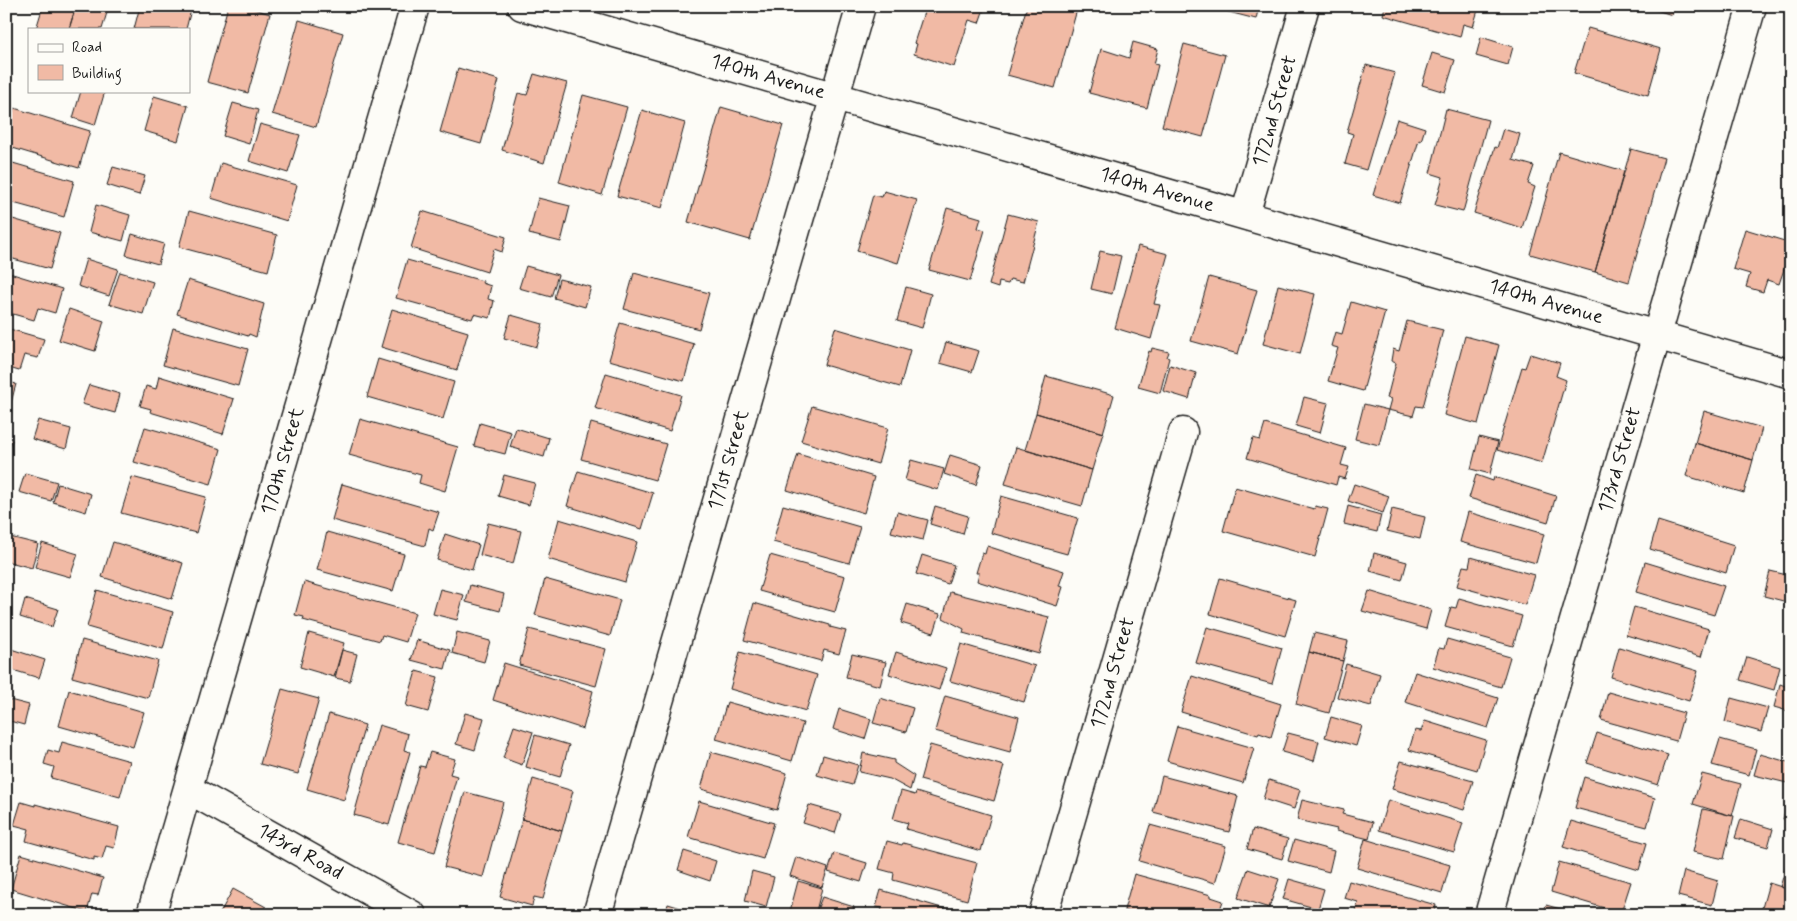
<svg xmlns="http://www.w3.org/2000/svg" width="1797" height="921" viewBox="0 0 1797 921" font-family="Mynerve,sans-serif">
<rect width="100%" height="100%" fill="#fdfcf7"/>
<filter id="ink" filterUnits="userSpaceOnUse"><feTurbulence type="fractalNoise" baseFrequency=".02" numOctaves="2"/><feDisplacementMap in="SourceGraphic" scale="10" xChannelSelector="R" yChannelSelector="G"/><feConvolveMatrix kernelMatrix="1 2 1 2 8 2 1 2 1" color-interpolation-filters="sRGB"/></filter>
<g filter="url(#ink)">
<!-- building -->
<path fill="#f1baa5" stroke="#1c1c1c" d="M43 6H76L69 29H36Z
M76 6H109L102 29H69Z
M140 6H192L186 29H134Z
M228 6H244L270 14 248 93 207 82Z
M926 6H985L979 23 969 20 954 67 914 54 917 44 914 43Z
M1027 6H1078L1055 88 1007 75Z
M1205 6H1259L1256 19Z
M1385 6H1469L1478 10 1473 27 1463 24 1460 37 1383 15Z
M1644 6H1675L1672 15Z
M299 20 343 33 316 127 272 114Z
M1588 28 1661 49 1648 95 1574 73Z
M1481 37 1513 47 1508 65 1476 56Z
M1133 42 1158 49 1154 64 1158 65 1147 108 1089 93 1101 49 1129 58Z
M1184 44 1225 55 1203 137 1162 126Z
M1432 53 1455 60 1445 92 1422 85Z
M1366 65 1395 73 1366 170 1345 164 1353 134 1347 132Z
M458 68 499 80 481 144 440 132Z
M534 74 567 83 544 163 502 150 518 93 527 95Z
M81 91H105L95 125 73 118Z
M583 95 627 107 602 195 559 182Z
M154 96 188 106 178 141 144 131Z
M233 103 258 110 249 144 223 136Z
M1791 106V129L1785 127Z
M721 107 783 125 750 240 688 222Z
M14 108 90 131 79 168 6 146V135Z
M1446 109 1488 120 1463 212 1435 205 1443 177 1430 173Z
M642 110 685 123 662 208 617 196Z
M1397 119 1425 128 1421 141 1419 140 1400 203 1373 195Z
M260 124 300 135 288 173 249 161Z
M1503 129 1520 134 1513 160 1534 166 1528 184 1535 187 1522 228 1474 213 1495 147 1497 148Z
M1631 149 1664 158 1629 282 1595 272Z
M1559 152 1624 171 1595 272 1530 254Z
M6 161 74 181 64 217 6 201Z
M221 163 297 185 287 221 211 198Z
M113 167 145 176 139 195 107 185Z
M884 191 917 200 898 263 857 251 873 195 882 197Z
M538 198 570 206 561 242 529 234Z
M96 205 130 215 123 241 89 232Z
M947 208 981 218 978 228 985 230 970 281 929 270Z
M189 211 277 235 268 271 179 247Z
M422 211 506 237 502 252 494 249 487 272 411 248Z
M1008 214 1039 222 1023 282 1010 279 1008 284 999 282 998 288 989 285Z
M6 217 60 233 50 269 6 257Z
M1745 229 1791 243V249L1779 284 1767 280 1763 292 1746 287 1750 274 1733 269Z
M132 234 164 244 158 264 126 255Z
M1138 246 1168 254 1154 304 1160 305 1151 339 1115 328Z
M1100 251 1121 256 1112 294 1091 289Z
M86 259 118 269 109 296 78 286Z
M407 260 483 281 482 283 491 286 488 299 494 301 490 318 474 314 472 319 396 298Z
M526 266 558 275 551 297 519 288Z
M6 272 62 289 55 313 38 308 34 320 6 312Z
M120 272 153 282 143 314 109 304Z
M634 273 709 293 699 329 624 309Z
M1209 277 1257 290 1238 354 1191 341Z
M559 279 591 287 585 307 554 298Z
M188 280 264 304 256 337 249 334 248 336 177 314Z
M1278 285 1315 294 1300 354 1263 344Z
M906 287 931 294 922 328 897 321Z
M1351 302 1385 312 1363 391 1328 381 1338 348 1331 346 1335 332 1342 334Z
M69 309 104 321 95 351 59 340Z
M392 309 468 332 457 370 381 347Z
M511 315 543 324 537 347 504 338Z
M1407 321 1443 330 1423 407 1416 406 1413 416 1388 410 1391 399 1387 398 1396 363 1391 361 1393 349 1399 351Z
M620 323 694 344 684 381 609 360Z
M6 328 44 339 38 358 24 355 19 371 6 367Z
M173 328 248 349 238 386 163 365Z
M835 328 910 350 900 387 824 365Z
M1465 336 1499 345 1478 424 1444 415Z
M946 342 979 351 972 372 940 363Z
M1152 348 1169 352 1167 357 1169 358 1160 393 1138 387 1149 351 1151 352Z
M1530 354 1560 363 1556 376 1566 380 1542 463 1497 450 1522 367 1525 368Z
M378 359 454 382 443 419 367 397Z
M1170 365 1196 373 1189 399 1163 391Z
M606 373 681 395 670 431 595 408Z
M159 376 234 399 223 434 150 412 151 409 140 406 146 386 156 389Z
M1046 376 1114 395 1103 433 1036 413Z
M6 381 16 384 6 421Z
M89 385 120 394 115 413 82 404Z
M1304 397 1328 403 1320 433 1296 426Z
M1364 404 1388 410 1379 445 1355 439Z
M812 406 888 428 878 464 801 441Z
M1704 411 1762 428 1753 460 1695 443Z
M1036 413 1103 433 1092 470 1025 450Z
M360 419 458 447 445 491 419 483 421 475 349 455Z
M38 420 71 429 66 449 32 439Z
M480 423 511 432 505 454 474 446Z
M591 423 666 444 655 480 581 459Z
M1265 424 1346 448 1341 465 1349 467 1345 479 1338 477 1336 485 1247 458 1253 438 1260 440Z
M145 427 221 449 211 484 134 462Z
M516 428 549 438 544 457 510 447Z
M1479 437 1498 442 1490 474 1471 469Z
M6 438 12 440 7 456 6 455Z
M1695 443 1753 460 1744 493 1686 476Z
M1016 447 1092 470 1082 506 1005 484Z
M798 454 874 477 864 513 787 490Z
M950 455 982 465 976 485 944 474Z
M911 460 944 469 938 490 905 480Z
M578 471 653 493 642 529 567 506Z
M25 473 57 482 51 501 19 492Z
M504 475 535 483 529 505 498 496Z
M1476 475 1493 481 1494 477 1556 496 1548 522 1469 498Z
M132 477 206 497 196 533 121 513Z
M58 484 91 494 86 512 53 502Z
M342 484 439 512 433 530 429 528 425 546 332 520Z
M1354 484 1389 496 1383 513 1348 501Z
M1235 487 1314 509 1315 506 1328 509 1315 557 1223 531Z
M1001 496 1078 518 1067 554 991 533Z
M783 505 860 527 849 563 773 542Z
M935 506 968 516 963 534 930 524Z
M1348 506 1381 515 1377 532 1344 524Z
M1392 509 1425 517 1420 539 1387 531Z
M897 512 928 520 923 540 891 532Z
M1468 512 1544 534 1536 563 1460 542Z
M559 519 637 542 625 582 548 559Z
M1658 521 1734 545 1726 573 1650 549Z
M488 523 521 531 513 564 480 555Z
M327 532 404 554 393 591 317 570Z
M445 534 479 545 472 570 437 560Z
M6 536 38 544 32 568 6 561Z
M113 542 183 563 172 599 102 577Z
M42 543 78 554 70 577 35 567Z
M987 546 1064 571 1059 586 1063 587 1057 606 977 581 979 573H976L982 553 985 554Z
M1374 553 1407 562 1402 580 1370 571Z
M770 555 845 576 835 612 759 591Z
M922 555 954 565 948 584 916 574Z
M1471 557 1534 575 1525 605 1457 586 1463 566 1469 567Z
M1645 562 1724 586 1714 615 1636 592Z
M1789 567 1791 568V603L1764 596 1770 571 1787 575Z
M1220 578 1296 600 1285 636 1210 614Z
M545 579 620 600 610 636 535 615Z
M304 582 415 613 406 642 382 635 380 641 303 620 304 617 295 615Z
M470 585 504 594 500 611 466 602Z
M440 589 464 595 457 620 433 614Z
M97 590 173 612 163 649 87 627Z
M1369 591 1431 610 1426 629 1362 611Z
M950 592 1049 617 1039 654 963 633 964 629 943 618Z
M1459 598 1522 616 1513 646 1445 627 1451 607 1456 608Z
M25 599 58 609 52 627 20 617Z
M754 603 830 625V627L846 631 839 654 824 650 821 661 744 640Z
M907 604 940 614 934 633 901 623Z
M1634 607 1709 629 1701 657 1626 635Z
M1207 627 1282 648 1272 684 1196 663Z
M529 629 606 649 596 686 519 665Z
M457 632 490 641 484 662 452 653Z
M309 633 344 643 334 677 300 667Z
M1314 633 1348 641 1343 661 1309 652Z
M1447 639 1510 657 1501 687 1433 667 1439 648 1444 649Z
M82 640 158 661 148 698 72 677Z
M417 640 450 650 445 669 411 660Z
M961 644 1035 666 1024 702 950 681Z
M1619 647 1698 671 1689 701 1611 677Z
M11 649 45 660 39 678 6 668Z
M342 650 357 654 350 681 335 678Z
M740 652 817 675 806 711 730 689Z
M896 652 946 668 939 690 889 674Z
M1309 652 1343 661 1329 713 1296 704Z
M852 654 886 662 880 686 846 677Z
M1747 657 1780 667 1774 690 1740 680Z
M504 663 593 691 583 729 493 700Z
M1346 664 1380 674 1371 706 1337 697Z
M416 671 438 677 428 712 406 706Z
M1415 672 1498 698 1488 728 1405 702Z
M1192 676 1281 704 1271 737 1259 733 1258 735 1181 712Z
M1780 684 1791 688V712L1774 707Z
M282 689 319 699 298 774 260 764Z
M69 690 144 712 133 747 59 726Z
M1608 692 1684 713 1676 741 1601 720Z
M945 696 1019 717 1010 752 935 731Z
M880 698 913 708 906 732 873 723Z
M1731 698 1768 708 1761 732 1725 722Z
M6 699 29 705 24 725 6 720Z
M727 702 803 723 792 761 716 739Z
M839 709 871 719 865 739 833 729Z
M465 713 484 718 475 750 456 744Z
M329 714 365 725 344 800 307 789Z
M1331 717 1362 726 1356 746 1325 737Z
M1425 721 1486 740 1477 770 1409 750 1415 730 1421 731Z
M379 725 408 734 404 750 410 752 389 825 354 815Z
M514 726 533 732 522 765 503 758Z
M1177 726 1254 748 1243 783 1167 761Z
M1288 733 1319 741 1314 761 1282 752Z
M1597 733 1668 755 1658 785 1587 763Z
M535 735 569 745 560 777 526 767Z
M1720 739 1756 749 1749 775 1712 765Z
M62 742 130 761 120 797 51 778 54 767 44 764 48 750 59 753Z
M930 745 1004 766 994 801 920 780Z
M430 752 455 759 450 774 457 776 435 852 398 842 420 766 425 767Z
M711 752 787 773 777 810 701 789Z
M863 753 894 760V763L914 776 910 790 890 779 859 772Z
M1760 754 1791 763 1787 783 1754 775Z
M823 755 858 765 852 785 817 775Z
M1401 761 1473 781 1464 810 1392 789Z
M1702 774 1741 784 1732 816 1693 804Z
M1162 776 1238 796 1229 832 1153 812Z
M1584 777 1655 798 1647 827 1575 808Z
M533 779 573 791 562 831 522 819Z
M1269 780 1300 790 1294 809 1263 799Z
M901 791 915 795 916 792 991 815 981 851 906 829 908 823 893 819Z
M465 792 503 802 483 877 444 867Z
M1791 793V821L1783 819Z
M1302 800 1344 810 1342 814 1373 822 1369 839 1336 831 1337 829 1297 820Z
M1388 800 1463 823 1454 852 1379 830Z
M699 801 774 823 763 859 688 837Z
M21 802 35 806V804L119 827 114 848 106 846 102 859 94 857V860L26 841 29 829 14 825Z
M809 805 841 814 835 833 803 823Z
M1703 809 1734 816 1724 859 1693 852Z
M522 819 562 831 543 899 534 897 532 906 500 897Z
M1741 819 1773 829 1768 847 1735 838Z
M1571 821 1647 843 1639 870 1563 847Z
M1150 825 1226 846 1215 883 1139 861Z
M1253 829 1288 839 1282 859 1247 849Z
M1365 839 1450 865 1442 893 1357 868Z
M1294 840 1334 851 1329 872 1288 861Z
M887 841 902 845 903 843 977 863 967 900 893 880 894 873 879 869Z
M684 851 716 861 710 881 678 870Z
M1791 851V890L1780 887Z
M834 853 867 863 861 882 828 872Z
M21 854 103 878 98 895 92 894 87 912 11 889Z
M796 857 828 868 822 887 790 876Z
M1559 862 1631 882 1621 913 1551 892Z
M1248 869 1279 879 1269 908 1238 898Z
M752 871 774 877 766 907 745 901Z
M1684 871 1718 881 1712 905 1678 896Z
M1134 874 1211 895V897L1223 901 1218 915 1207 912 1206 915H1142L1124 910Z
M1289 879 1324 889 1318 909 1283 899Z
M798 881 822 888 815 915H789Z
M1349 881 1436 905 1433 915 1355 914 1358 902 1344 898Z
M1769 883 1791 890V915H1760Z
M233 889 266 907 262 915H219Z
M881 890 962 914V915H880L882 908 876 907Z
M822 897 854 907 851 915H815Z
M668 904 704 915H665Z
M1546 905 1582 915H1543Z"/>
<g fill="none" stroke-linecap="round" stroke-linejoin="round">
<!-- street casing -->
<g stroke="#1c1c1c" stroke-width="31">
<path id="street" d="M522 6 1791 374
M1245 215 1305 6
M188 789 412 915
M151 915 415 6
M597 915 861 6
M1043 915 1183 432
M1489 915 1752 6"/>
</g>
<!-- street -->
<use href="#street" stroke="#fdfcf7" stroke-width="28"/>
</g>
</g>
<g text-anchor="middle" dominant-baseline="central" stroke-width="4.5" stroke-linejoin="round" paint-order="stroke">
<!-- street labels -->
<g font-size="20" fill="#1c1c1c" stroke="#fdfcf7">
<text transform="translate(768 77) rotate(16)">140th Avenue</text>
<text transform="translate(1275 111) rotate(-74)">172nd Street</text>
<text transform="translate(1157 190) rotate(16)">140th Avenue</text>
<text transform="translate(1546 302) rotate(16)">140th Avenue</text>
<text transform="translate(729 460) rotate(-74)">171st Street</text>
<text transform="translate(1620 460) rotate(-74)">173rd Street</text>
<text transform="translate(283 461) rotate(-74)">170th Street</text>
<text transform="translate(1113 673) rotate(-74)">172nd Street</text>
<text transform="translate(300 852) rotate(29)">143rd Road</text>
</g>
</g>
<!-- margin -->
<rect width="1797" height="921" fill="none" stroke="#fdfcf7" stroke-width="25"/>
<rect x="12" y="12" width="1772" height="896" fill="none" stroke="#1c1c1c" stroke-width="2" filter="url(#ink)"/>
<!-- legend -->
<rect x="28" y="28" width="162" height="65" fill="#fdfcf7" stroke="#a3a29f"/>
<rect x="38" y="44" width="25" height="8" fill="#fdfcf7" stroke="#a3a29f"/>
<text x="72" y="52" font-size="15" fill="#1c1c1c">Road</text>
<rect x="38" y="65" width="25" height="15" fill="#f1baa5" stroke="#a3a29f"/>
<text x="72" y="78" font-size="15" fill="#1c1c1c">Building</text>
</svg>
